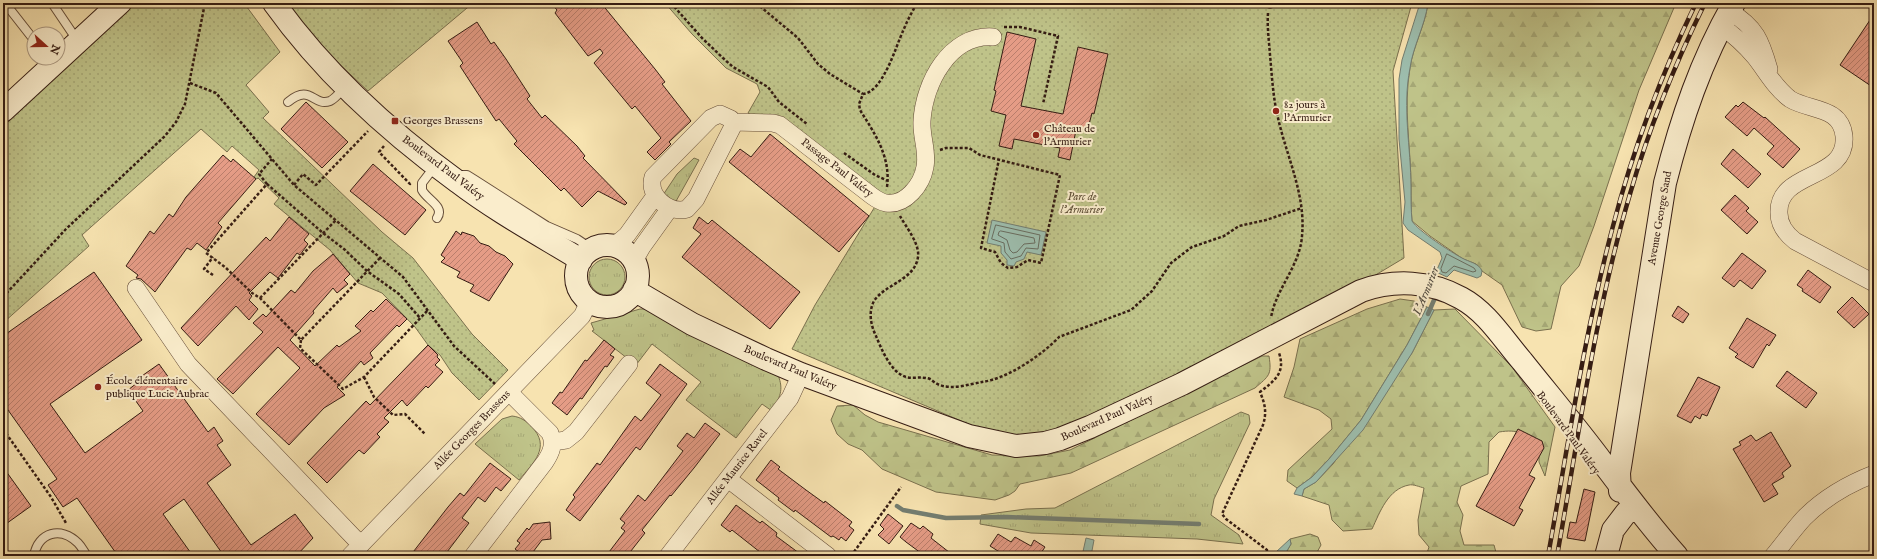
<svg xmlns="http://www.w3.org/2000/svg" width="1877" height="559" viewBox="0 0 1877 559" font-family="'IM FELL English',serif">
<defs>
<pattern id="grass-tufts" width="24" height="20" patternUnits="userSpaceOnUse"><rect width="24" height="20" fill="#bfc389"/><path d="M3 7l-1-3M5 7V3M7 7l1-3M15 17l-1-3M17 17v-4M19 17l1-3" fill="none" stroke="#a5a775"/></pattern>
<pattern id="forest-firs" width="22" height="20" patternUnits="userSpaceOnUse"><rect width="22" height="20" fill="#bfc389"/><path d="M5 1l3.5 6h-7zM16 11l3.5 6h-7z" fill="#a5a775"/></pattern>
<pattern id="park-dots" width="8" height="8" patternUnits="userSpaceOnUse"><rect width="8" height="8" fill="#bfc389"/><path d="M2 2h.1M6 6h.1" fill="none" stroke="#a5a775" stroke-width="1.8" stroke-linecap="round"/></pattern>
<pattern id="building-hatch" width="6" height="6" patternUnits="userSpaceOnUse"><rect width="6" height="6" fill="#e59c86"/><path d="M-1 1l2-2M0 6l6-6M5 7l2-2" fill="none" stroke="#ba7e6c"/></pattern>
</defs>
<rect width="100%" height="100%" fill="#f7e3b0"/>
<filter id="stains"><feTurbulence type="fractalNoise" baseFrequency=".005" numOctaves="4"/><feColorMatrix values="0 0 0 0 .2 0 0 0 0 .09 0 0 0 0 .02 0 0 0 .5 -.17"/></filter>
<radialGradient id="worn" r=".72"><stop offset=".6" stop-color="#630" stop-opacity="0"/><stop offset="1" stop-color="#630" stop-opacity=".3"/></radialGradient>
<!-- grass -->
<path fill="url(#grass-tufts)" stroke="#7a704e" d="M694 158 699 160 675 203 663 195 677 174Z
M589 277a18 18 0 1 1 36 0a18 18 0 1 1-36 0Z
M640 309H648L778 375C784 390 780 397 772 411L762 404 736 438 686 400 701 382 652 344 636 365 592 331 594 330 591 323Z
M1241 412 1249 415 1250 423 1214 499 1211 515 1239 535 1243 544 1197 539 1031 533 980 524 981 515 1026 509 1055 508Z
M512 416C521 417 526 421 531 426 552 447 533 463 519 480L475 444 502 419Z"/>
<!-- forest -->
<path fill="url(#forest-firs)" stroke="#7a704e" d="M1428 3H1676L1639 90 1594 226 1579 266 1561 286 1551 329 1536 331 1522 327 1502 285 1482 271 1476 264 1463 259 1430 236 1412 221C1411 210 1411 199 1411 187 1411 148 1403 108 1410 68 1413 46 1425 26 1428 3Z
M1400 299 1414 301 1427 307 1407 345 1361 420 1329 459 1312 477 1297 488 1287 481 1288 470 1332 429 1331 419 1319 410 1284 397 1294 367 1300 339 1367 309Z
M1455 309 1512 367 1555 427 1545 476 1539 462V447C1525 433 1518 429 1499 432L1489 442 1488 474 1461 486 1457 502 1463 515 1460 531 1464 545H1494L1497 556H1426L1429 547 1419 535 1418 520 1424 488C1420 487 1413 484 1409 485 1388 489 1380 512 1372 529L1343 531 1332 520 1329 505 1302 496 1304 489 1316 482 1333 464 1412 353 1434 310Z
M1262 356H1269C1272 375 1269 376 1255 388L1071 473 1020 484 1015 491 1009 495 995 500 936 492 882 469 862 450 848 444 837 434 831 420 837 406 853 405 865 415 878 422 992 455 1039 456 1070 450Z
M1310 534 1318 537 1321 545 1315 556H1284L1291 544 1290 539Z"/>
<!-- park -->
<path fill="url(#park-dots)" stroke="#7a704e" d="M129 3H244L280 52 246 85 269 112 263 118 382 232 413 258 472 334 508 370 479 400 452 373 440 355 428 345 415 327 382 293 358 283 330 250 274 204 279 198 258 178 257 179 254 177 259 170 232 146 227 152 201 129 82 235 89 246 3 323V119Z
M286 3H473L368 91 319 45Z
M665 3H1412L1393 71 1404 258 1327 304 1058 433 1009 435 973 426 792 349 815 305 882 195 748 113 760 92 757 84 726 68 692 34Z"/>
<!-- water -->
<path fill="#9dbeae" stroke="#737d70" d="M1420 3H1428C1425 26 1413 46 1410 68 1402 108 1411 148 1411 187 1411 199 1411 210 1412 221 1418 231 1451 252 1462 258 1469 262 1479 263 1482 271L1481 276 1477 278 1454 270 1447 277 1436 272 1442 258 1440 252 1408 230 1403 223 1405 202 1399 139V79L1402 60Z
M992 220 1046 232 1041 255 1027 252 1024 259 1016 262 1014 266 1007 265V260L1001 253V246L987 243Z
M1427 307 1434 310 1412 353 1363 430 1316 482 1304 489 1302 496 1294 494 1297 488 1312 477 1329 459 1361 420 1407 345Z
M1086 538 1094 540 1091 556H1082Z
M1290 539 1291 544 1284 556H1275L1278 554 1276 552Z"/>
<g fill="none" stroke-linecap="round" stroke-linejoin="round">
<!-- shore -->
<path stroke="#696d60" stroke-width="1" d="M996 225 1040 235 1038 249 1026 248 1021 256 1011 259 1005 252 1004 243 992 239Z
M1001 231 1034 238 1035 243 1024 244 1017 252 1013 253 1010 250 1007 240 998 235 999 232Z
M1447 254 1474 268 1476 271 1473 272 1454 266 1446 273 1442 272 1441 269Z"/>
<!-- stream -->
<path stroke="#737d70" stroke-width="4.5" d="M1428 314 1437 293
M897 506 903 510 946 518 1007 517 1199 524"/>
</g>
<!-- building -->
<path fill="url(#building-hatch)" stroke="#351c13" d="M551 3H601L655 69 665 82 662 84 691 121 669 142 671 144 655 160 647 152 661 138 635 106 632 109 594 63 603 53 600 49 588 56 555 13 557 10Z
M1874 14V88L1840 65Z
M477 22 491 44 494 42 506 59 530 96 527 99 542 118 545 115 577 146 585 156 583 158 627 203 625 205 598 191 582 207 564 188 561 191 514 144 517 141 499 119 496 121 471 83 460 66 463 63 448 41Z
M1007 32 1036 39 1021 106 1063 114 1078 47 1108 54 1094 114 1092 113 1087 132 1076 130 1070 160 1058 157 1060 148 1014 139 1012 149 999 146 1006 115 991 111 996 91 994 90Z
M306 102 348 142 322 168 281 129Z
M1743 102 1764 118 1765 117 1800 149 1783 168 1767 154 1774 146 1754 128 1747 136 1725 117 1736 105 1738 107Z
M770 134 869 216 839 252 729 162 740 149 751 157Z
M1733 149 1761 174 1748 188 1721 164Z
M223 155 231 162 233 159 256 179 218 223 222 227 206 250 197 243 191 250 187 248 155 292 141 279 136 278 138 275 126 266 150 231 154 234 169 214 173 217 186 197Z
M373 164 426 210 405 235 350 191Z
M1735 195 1749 208 1746 211 1758 222 1747 234 1721 210Z
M289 217 309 234 304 240 308 244 300 255 297 253 278 278 270 272 249 293 252 296 249 300 258 309 249 320 236 306 198 346 181 328 266 237 270 241Z
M699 217 708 224 712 220 800 292 770 329 682 257 701 234 693 228Z
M456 231 461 235 462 232 474 236 480 243 489 246 496 252 505 256 513 264 489 301 470 291 474 285 457 277 460 272 441 262 445 258 441 255Z
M1742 253 1766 271 1752 289 1740 280 1734 287 1722 278Z
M333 254 350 274 344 280 348 284 337 293 333 288 313 311 314 313 290 340 315 366 337 345 339 347 361 331 355 326 371 310 373 312 386 299 407 319 399 327 397 325 370 353 373 358 364 365 361 361 337 387 345 395 324 408 289 445 256 414 300 368 278 347 233 394 217 379 263 332 253 323 263 314 266 317 291 290 295 293 313 271Z
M1808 270 1831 287 1820 303 1802 291 1803 289 1797 285Z
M94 272 142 340 50 404 85 453 143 411 128 390 137 383 136 380 159 364 208 432 214 427 223 441 217 445 231 465 207 483 251 545 295 514 313 538 296 556H224L184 499 163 514 193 556H118L77 498 63 507 48 485 57 479 3 403V336Z
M1852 297 1869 314 1854 328 1837 312Z
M1678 306 1689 314 1683 323 1672 316Z
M1747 318 1776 335 1769 346 1767 344 1753 368 1735 357 1738 354 1729 348Z
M604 340 615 349 610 355 614 357 607 367 605 366 582 399 580 398 567 415 552 403 560 392 562 393 585 360 587 361Z
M428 345 438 355 437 357 440 360 435 365 443 372 428 388 426 386 407 406 402 400 384 418 389 422 377 434 380 437 364 454 359 450 327 483 307 463 366 401 370 405Z
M660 364 687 384 640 450 636 447 580 521 566 510 575 497 573 495 597 463 600 465 635 416 641 421 661 395 646 383Z
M1787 371 1817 393 1806 408 1776 386Z
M1698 377 1720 387 1707 416 1702 414 1700 419 1695 416 1691 423 1677 416Z
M705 423 720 434 694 468 671 496 670 495 642 530 645 533 627 556H606L625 531 621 528 625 523 620 519 638 495 645 501 683 451 677 446 687 433 694 438Z
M1518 429 1542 441 1544 448 1529 475 1535 478 1519 508 1523 510 1514 526 1476 506Z
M1771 432 1791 466 1782 473 1784 477 1772 484 1778 494 1764 502 1733 449 1741 445 1739 442 1751 435 1756 441Z
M771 460 780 467 778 469 806 490 824 503 825 501 852 522 849 526 854 530 846 541 841 537 839 540 833 536 831 537 795 510 794 512 778 500 779 498 756 480Z
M490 463 511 479 501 491 496 487 485 502 478 497 462 518 469 523 444 556 436 552 433 556H410L448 507 460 493 464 496Z
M3 467 31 506 3 526Z
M1584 489 1595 492 1585 541 1567 538 1570 522 1576 523Z
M736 505 760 523 762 521 777 533 776 536 803 556H765L732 530 730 532 721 525Z
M888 514 903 526 889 544 878 535 884 529 880 525Z
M550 522 551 539 542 540 530 556H524L515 549 520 543 517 541 527 528 529 530 533 524Z
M911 523 920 529 923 526 933 534 931 538 954 556H925L906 542 900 537Z
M998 534 1011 542 1015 537 1031 546 1034 540 1045 547 1041 553 1047 556H1006L990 546Z"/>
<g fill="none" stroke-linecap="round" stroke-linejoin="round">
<!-- lane casing -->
<g stroke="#664e3a" stroke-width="10">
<path id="lane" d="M5 3 34 40
M52 3 77 40
M1270 3V4
M288 102C311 83 313 107 330 101 336 98 341 91 345 87
M435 166 422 183V190C427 200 445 206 437 218
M458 175H467L475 180 547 226 577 239 592 249
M34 556C38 532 61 526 78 543 82 547 84 552 87 556"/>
</g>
<!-- street casing -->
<g stroke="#664e3a" stroke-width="18">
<path id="street" d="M1729 11C1756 27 1761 41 1769 69
M1721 26C1734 35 1745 45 1755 57 1766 71 1775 88 1790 99 1809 111 1841 106 1844 136 1848 181 1777 170 1779 213 1779 225 1786 234 1795 241L1874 283
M720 114 731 119 733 126 696 199 687 209C669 214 647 196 653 177L711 118Z
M732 122 773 123 780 125 872 196C876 199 881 202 886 203 906 206 922 184 925 167 928 151 921 137 922 121 924 83 950 34 993 37
M614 246 627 235 655 196
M634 261 642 247 670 208
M136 288 188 364 361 545
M553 442 566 440 576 432 629 364
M728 479 828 556
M350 556 582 316 589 302
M473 556 545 462C551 453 555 444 550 433L509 392
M668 556 790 398 801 374
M1773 556C1783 544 1793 530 1804 518 1824 498 1848 484 1874 474"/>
</g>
<!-- secondary casing -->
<g stroke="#351c13" stroke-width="24">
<path id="secondary" d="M274 3C324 73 388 131 458 182 496 211 540 235 581 260
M3 111 120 3
M576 276a31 31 0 1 1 62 0a31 31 0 1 1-62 0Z
M634 290 692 324 766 359 801 374 969 436 1016 446 1045 443 1060 439 1090 427 1182 384 1361 291C1394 279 1431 281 1461 298 1487 312 1503 339 1522 361 1549 395 1577 428 1603 463 1627 495 1650 526 1677 556
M1620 491 1619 473 1665 183C1681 120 1701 60 1734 3
M1606 556 1613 530 1626 513"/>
</g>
<!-- path -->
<path stroke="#351c13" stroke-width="2.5" stroke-dasharray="3 2" stroke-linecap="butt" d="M671 3 702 38 723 58 733 67 768 87 779 102 807 124
M756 3 798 38 818 64 830 74 863 94
M1268 13C1267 27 1269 41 1270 55 1272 76 1273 98 1278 118 1287 158 1306 195 1302 236 1300 266 1275 290 1271 318
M1004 27H1020L1058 36 1043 104
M190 83 216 93 294 185 403 277 454 346 495 384
M384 146 379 152 410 184 411 182
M940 150 946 148H969L980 155 1060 175 1041 263 1028 260 1017 267 1008 268 1001 263 995 252 981 248 999 159
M844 153 875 175 888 181
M267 184 259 174 272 159
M294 185 303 174 316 185 368 131
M887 187C891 157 875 134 860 110L859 104 863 94C883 92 896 46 903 31 907 21 912 12 917 3
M900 216C906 227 920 244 918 257 915 280 885 284 874 301 868 312 871 326 876 336 881 348 891 373 906 377 913 379 922 376 930 379 933 381 936 384 940 385 952 390 970 384 982 382 1007 379 1042 355 1059 337L1131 310 1152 291 1171 263 1192 247 1224 236 1239 226 1266 220 1302 208
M380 258 301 340 260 298 252 293 225 267 206 253 267 184 323 233 344 249 367 271 399 294 420 318
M213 275 204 269 213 257
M3 297 66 229 165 136 176 122 185 104 205 3
M260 298 336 220
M301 340 300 348 343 389 364 377 428 310
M364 377 374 397 393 415 405 414 425 434
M3 429 51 497 66 523
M851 556 901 487
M1266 556 1267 550 1226 519 1222 514 1263 425C1267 412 1265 404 1260 392 1274 381 1286 373 1279 353"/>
<!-- lane -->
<use href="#lane" stroke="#faedcc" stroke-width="8"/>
<!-- street -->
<use href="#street" stroke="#faedcc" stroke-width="17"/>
<!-- secondary -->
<use href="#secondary" stroke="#faedcc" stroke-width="22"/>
<!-- rail casing -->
<g stroke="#351c13" stroke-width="4.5">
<path id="rail" d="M1548 556C1568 446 1584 335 1613 226 1633 149 1661 75 1696 3
M1557 556C1579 435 1595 312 1630 194 1649 128 1675 64 1705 3"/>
</g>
<!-- rail -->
<use href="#rail" stroke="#faedcc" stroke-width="3" stroke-dasharray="9" stroke-linecap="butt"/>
</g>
<!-- markers -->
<g fill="#8f2418" stroke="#faedcc" stroke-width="1.5">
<circle cx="1276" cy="111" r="4"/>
<rect x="391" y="117" width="8" height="8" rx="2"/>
<circle cx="1036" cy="135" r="4"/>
<circle cx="98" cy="387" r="4"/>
</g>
<g text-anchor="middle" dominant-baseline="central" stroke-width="4" stroke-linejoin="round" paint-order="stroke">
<!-- poi labels -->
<g font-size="11" fill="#351c13" stroke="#faedcc" text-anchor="start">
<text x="1284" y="105">82 jours à<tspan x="1284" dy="13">l'Armurier</tspan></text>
<text x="403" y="121">Georges Brassens</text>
<text x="1044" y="129">Château de<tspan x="1044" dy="13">l'Armurier</tspan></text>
<text x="106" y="381">École élémentaire<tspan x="106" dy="13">publique Lucie Aubrac</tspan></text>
</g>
<!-- street labels -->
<g font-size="11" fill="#351c13" stroke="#faedcc">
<text transform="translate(443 168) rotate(37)">Boulevard Paul Valéry</text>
<text transform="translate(837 168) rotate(38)">Passage Paul Valéry</text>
<text transform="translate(1660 218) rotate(-80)">Avenue George Sand</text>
<text transform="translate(790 368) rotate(23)">Boulevard Paul Valéry</text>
<text transform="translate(1107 418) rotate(-24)">Boulevard Paul Valéry</text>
<text transform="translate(472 430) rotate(-46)">Allée Georges Brassens</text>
<text transform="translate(1568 433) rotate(54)">Boulevard Paul Valéry</text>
<text transform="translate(737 467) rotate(-52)">Allée Maurice Ravel</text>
</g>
<!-- park labels -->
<g font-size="11" font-style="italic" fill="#5e4e36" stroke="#faedcc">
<text x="1082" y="197">Parc de<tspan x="1082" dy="13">l'Armurier</tspan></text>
</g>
<!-- water labels -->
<g font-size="12" font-style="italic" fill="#544d42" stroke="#faedcc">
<text transform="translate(1426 291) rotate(-68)">L'Armurier</text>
</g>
</g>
<!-- margin -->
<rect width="1877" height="559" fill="none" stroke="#f7e3b0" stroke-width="16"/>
<rect x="4" y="4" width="1869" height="551" fill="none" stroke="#351c13" stroke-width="2"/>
<rect x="8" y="8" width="1861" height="543" fill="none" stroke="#351c13"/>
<!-- north arrow -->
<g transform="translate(46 46) rotate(111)"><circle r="19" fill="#faedcc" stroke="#ab9982"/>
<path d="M0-3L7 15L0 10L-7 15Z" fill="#8f2418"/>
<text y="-6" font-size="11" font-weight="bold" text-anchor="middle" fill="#351c13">N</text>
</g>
<rect width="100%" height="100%" filter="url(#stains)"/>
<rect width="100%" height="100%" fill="url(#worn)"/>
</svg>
